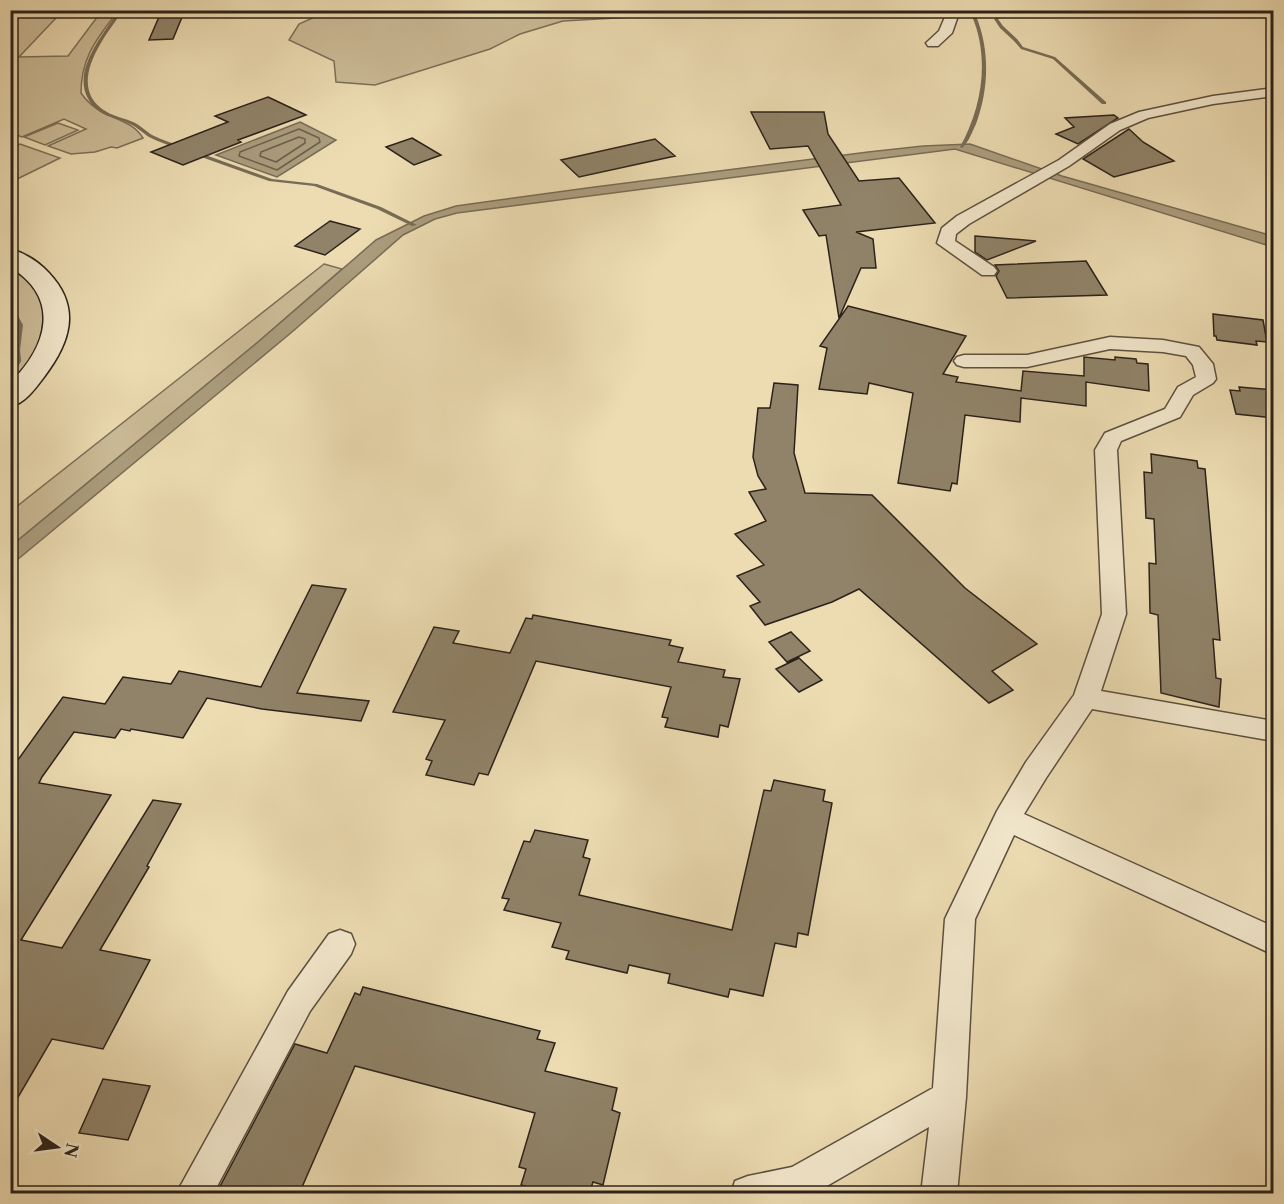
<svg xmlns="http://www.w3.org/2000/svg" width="1284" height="1204" viewBox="0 0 1284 1204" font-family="'Libre Caslon Text',serif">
<rect width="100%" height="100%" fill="#eddcb2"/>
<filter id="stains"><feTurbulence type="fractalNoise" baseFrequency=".00333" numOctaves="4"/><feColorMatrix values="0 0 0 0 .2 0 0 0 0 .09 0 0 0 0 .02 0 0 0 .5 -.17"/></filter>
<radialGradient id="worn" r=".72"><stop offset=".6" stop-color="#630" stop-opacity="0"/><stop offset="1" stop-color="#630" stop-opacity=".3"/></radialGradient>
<!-- green -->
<path fill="#ccbc98" stroke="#7c6f59" stroke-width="1.5" d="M11 10 56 18 19 57 68 56 98 16 76 11H100L111 15 112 19C93 43 81 62 81 93 100 121 129 115 143 138L117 148 111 147 95 152 71 154 48 146 86 129 64 119 22 137 11 133Z
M330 10H666V11L634 17 563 21 520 34 490 49 375 85 336 82 334 61 289 40 299 24Z
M58 123 78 130 45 145 24 137Z
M20 144 60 158 11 182V148Z
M324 264 342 269 258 342 11 546V511Z
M11 265C17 268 26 272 30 277 59 311 42 358 11 384V377L20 361 19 350 21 325 11 303Z"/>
<!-- water -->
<path fill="#ab9d7e" stroke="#786c56" stroke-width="1.5" d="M300 122 336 140 277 177 216 155Z
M970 144 1062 176 1273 236V247L955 149 457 213 435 219 403 235 292 332 11 565V546L258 342 376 240 424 216 456 206 587 188 868 152 923 146Z"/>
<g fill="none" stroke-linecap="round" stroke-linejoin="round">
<!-- shore -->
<path stroke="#6c604c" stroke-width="1.5" d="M299 129 319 138 320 142 277 170 239 156 240 152Z
M299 137 305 139V143L276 162 260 156 261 152Z"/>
<!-- stream -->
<path fill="#786c56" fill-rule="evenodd" d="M105 10H111L118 15 117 19C99 44 67 89 107 112 115 117 125 118 133 122 140 125 146 131 152 135 162 140 173 143 183 147V149H179C169 145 159 142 149 137 143 133 137 127 130 124 121 119 109 118 100 112 65 85 94 46 113 19L114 15Z
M975 10H979L976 16C990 50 989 89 976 124 972 132 969 142 962 148L960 147C982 107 990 59 972 16Z
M1012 10H1019L998 19 1003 26 1017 39 1023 47 1055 57 1106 102V104H1102L1053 59 1021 49 1014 41 1000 28 994 19Z
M193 152H197L272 179 317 184 381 207 417 225 412 226 377 209 314 186 269 181 193 154Z
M1272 154H1274V160L1272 163 1274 164V167L1267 163Z
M10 305 13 307 23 325 20 350 21 361 13 375 10 377V369L15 361 14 350 17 325 10 313Z"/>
</g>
<!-- building -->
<path fill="#908369" stroke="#2c221a" stroke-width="1.5" d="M162 10H185L173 39 149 40Z
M268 97 306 115 238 140 241 142 183 165 151 152 228 122 215 116Z
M751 112H824L828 134 859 181 899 178 935 223 856 232 873 239 876 268H861L839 318 826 235 819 236 803 210 841 205 808 146 770 149Z
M1114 115 1118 118 1078 144 1056 134 1074 127 1065 118Z
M1129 129 1143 142 1174 161 1114 177 1083 159Z
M412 138 441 155 414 165 386 147Z
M655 139 675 156 579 177 561 160Z
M330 221 360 229 325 255 295 246Z
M975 236 1036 241 987 260 975 252Z
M1086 261 1107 295 1007 298 996 276 999 271 995 265Z
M848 306 966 336 943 374 958 377 956 382 1021 391 1023 371 1084 376V357L1115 360V357L1136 359 1137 363 1148 364 1149 391 1086 382V406L1021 398 1020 422 965 415 957 484 952 483 950 491 898 483 913 393 869 383 867 394 819 389 827 348 820 346Z
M1213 314 1263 320 1267 342 1256 341 1257 345 1217 340 1216 336H1214Z
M774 383 798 385 794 453 805 493 872 495 965 588 1037 644 992 671 1013 690 989 703 859 589 832 602 765 625 750 606 760 602 737 576 764 565 735 534 766 521 749 492 766 489 758 476 753 457 758 408H770Z
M1239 387 1274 390V418L1236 414 1230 390 1240 391Z
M1151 454 1197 461 1198 468 1205 469 1220 640 1213 639 1216 678 1221 679 1219 707 1161 693 1158 615 1150 613 1149 563 1156 564 1154 519 1146 518 1144 472 1152 473Z
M312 585 346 589 297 693 369 701 361 721 262 709 207 698 183 738 131 729 130 731 121 729 115 738 74 732 42 777 39 783 111 795 21 940 62 948 153 800 181 804 147 866 149 867 100 950 150 960 103 1049 52 1039 10 1111V771L63 697 105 704 123 677 171 684 179 671 261 687Z
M533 615 671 640 669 645 683 648 678 662 725 670 723 677 740 679 728 727 720 725 718 737 665 727 668 718 662 717 671 687 536 661 488 775 479 773 474 785 426 775 432 761 426 759 445 720 393 712 434 627 459 631 453 643 510 653 526 618 532 619Z
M791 632 810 651 787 662 769 642Z
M799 658 822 680 799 692 776 669Z
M774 780 825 790 823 801 832 803 808 935 798 933 796 947 775 943 763 996 730 989 728 997 668 983 670 974 629 965 627 973 566 959 569 951 552 947 561 923 504 910 509 899 502 898 524 841 530 842 535 830 588 840 583 857 590 859 579 895 732 930 764 790 771 791Z
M363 987 540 1031 537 1039 555 1043 545 1071 617 1088 612 1110 620 1113 603 1185 593 1182 589 1194H556L521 1185 526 1169 519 1167 535 1113 355 1066 299 1194H216L295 1044 327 1053 355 993 360 995Z
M103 1079 150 1086 128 1140 79 1133Z"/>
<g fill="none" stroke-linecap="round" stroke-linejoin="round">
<!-- street casing -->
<g stroke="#5c5040" stroke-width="3">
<path id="street" d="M948 10H960L952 33 938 46H928L926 43 939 31Z
M1274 88V96L1213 104 1148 118 1120 130 1069 166 969 224 956 234 955 241 994 267 997 271 994 275H982L937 243 942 228 957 216 1059 160 1110 124 1139 112 1213 96Z
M1110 337 1163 340 1199 347 1213 364 1216 379 1213 383 1193 395 1180 417 1121 441 1117 450 1126 614 1101 691 1274 721V741L1092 709 1046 778 1024 814 1274 927V955L1014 835 975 919 966 1097 957 1194H921L929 1127 813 1194H731L735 1181 748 1176 792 1167 933 1088 945 919 997 811 1026 762 1074 695 1102 614 1095 450 1105 433 1165 409 1178 387 1196 377 1193 365 1186 356 1163 352 1110 349 1027 367H964L957 365 954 361 957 357 964 355H1027Z
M340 930 351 934 355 944 351 954 310 1011 213 1194H176L288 991 329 934Z"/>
</g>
<!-- secondary casing -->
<g stroke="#2c221a" stroke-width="3">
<path id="secondary" d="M10 249C25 253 39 262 49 273 82 308 70 343 44 377 35 389 25 403 10 407V383C48 346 61 298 10 267Z"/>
</g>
<!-- street -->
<use href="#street" fill="#f3e8cd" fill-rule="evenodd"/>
<!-- secondary -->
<use href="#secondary" fill="#f3e8cd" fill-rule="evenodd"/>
</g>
<!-- margin -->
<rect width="1284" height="1204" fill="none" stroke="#eddcb2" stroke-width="36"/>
<rect x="12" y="12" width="1260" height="1180" fill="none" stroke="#2c221a" stroke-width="3"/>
<rect x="18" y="18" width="1248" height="1168" fill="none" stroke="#2c221a" stroke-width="1.5"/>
<!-- north arrow -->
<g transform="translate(57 1147) rotate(103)" stroke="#f3e8cd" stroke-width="4.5" paint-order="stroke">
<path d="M0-4.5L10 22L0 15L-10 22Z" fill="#2c221a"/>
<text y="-9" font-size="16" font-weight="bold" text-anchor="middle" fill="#2c221a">N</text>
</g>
<rect width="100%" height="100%" filter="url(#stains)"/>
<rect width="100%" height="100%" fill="url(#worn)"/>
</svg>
